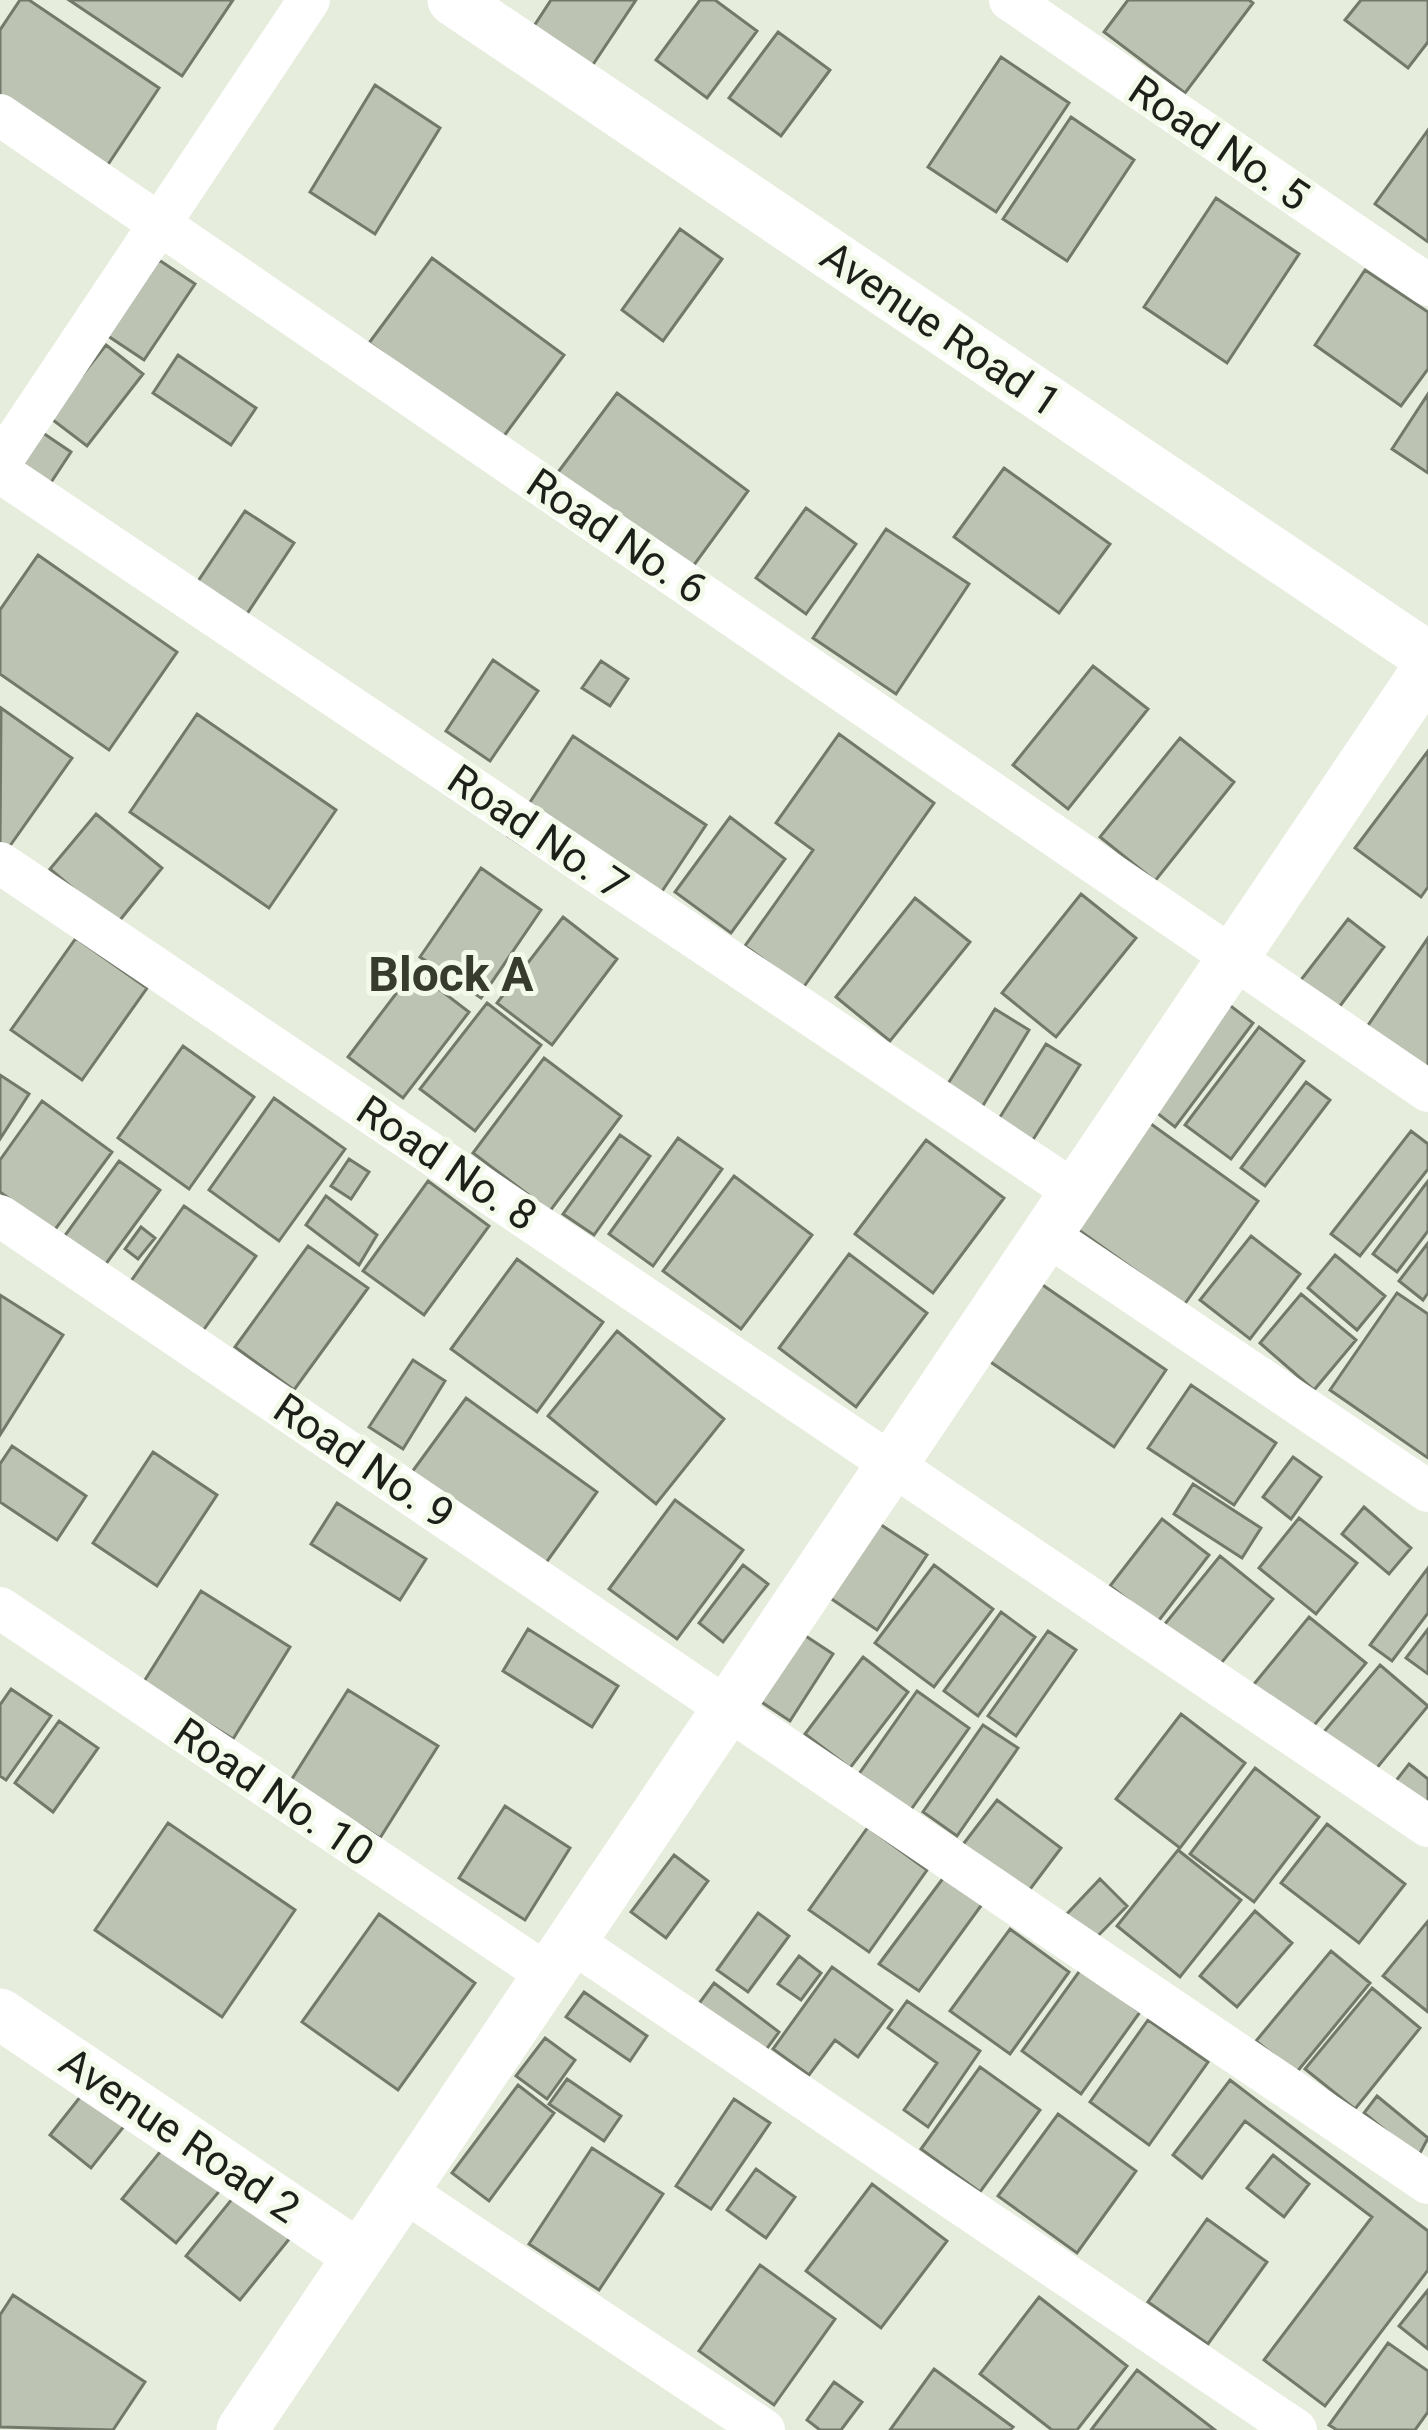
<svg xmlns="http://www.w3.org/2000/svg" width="1428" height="2430" viewBox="0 0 1428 2430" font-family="Roboto,sans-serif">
<rect width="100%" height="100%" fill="#e6eddc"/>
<!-- building -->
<path fill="#bcc3b2" stroke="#73796a" stroke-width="3" d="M20 0H29L159 88 101 175 0 108V30Z
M69 0H233L182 76Z
M551 0H636L590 69 532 29Z
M700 0H715L757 31 707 98 656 60Z
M1128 0H1249L1253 3 1185 93 1104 32Z
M1361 0H1428V42L1408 68 1345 20Z
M778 32 830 70 781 136 729 98Z
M1001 57 1069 103 996 212 928 167Z
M375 85 440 128 375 234 310 192Z
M1071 117 1134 160 1067 261 1003 219Z
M1428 130V242L1375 204Z
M1216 198 1299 254 1227 363 1144 307Z
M680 229 722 259 663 341 622 310Z
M432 258 564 355 501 440 369 343Z
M159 260 195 284 144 360 108 336Z
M1365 270 1428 312V369L1401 406 1315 345Z
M106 345 143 374 87 446 49 417Z
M178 355 256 408 231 445 153 393Z
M617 393 748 491 686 576 553 479Z
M1428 394V473L1392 449Z
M40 431 71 452 44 493 13 473Z
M1004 468 1110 544 1059 613 954 537Z
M806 508 856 544 806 614 756 578Z
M245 511 294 543 229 641 180 608Z
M886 529 969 584 896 694 813 638Z
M38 555 177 652 109 750 0 674V610Z
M493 660 538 691 490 761 446 731Z
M601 661 628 679 610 706 582 688Z
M1093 666 1148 709 1068 809 1013 765Z
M1 708 72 758 7 850 0 845Z
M197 714 336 810 269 908 130 812Z
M839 734 934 803 803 988 745 946 813 850 776 823Z
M573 736 706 825 641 923 508 836Z
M1180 738 1234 782 1155 881 1100 837Z
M1428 751V887L1421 897 1355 848Z
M96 814 162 868 116 925 50 869Z
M730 817 785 859 731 933 675 892Z
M481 868 541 910 481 998 420 957Z
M1081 894 1136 938 1056 1037 1002 993Z
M915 898 970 942 890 1041 836 997Z
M563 917 617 959 552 1045 497 1003Z
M1348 919 1384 947 1334 1014 1297 985Z
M76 938 147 988 82 1080 11 1030Z
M1428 938V1079L1362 1034Z
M414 970 469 1012 403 1098 348 1057Z
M1207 988 1253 1023 1175 1127 1130 1092Z
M487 1003 541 1045 475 1131 420 1089Z
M995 1009 1029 1030 979 1112 944 1090Z
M1259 1027 1304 1061 1231 1159 1185 1125Z
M1046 1044 1080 1065 1029 1146 995 1125Z
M183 1046 254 1097 189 1189 118 1138Z
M544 1058 621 1116 550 1211 473 1153Z
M0 1075 29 1094 0 1139Z
M1306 1082 1330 1100 1265 1186 1241 1168Z
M274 1098 345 1149 279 1241 209 1190Z
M42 1101 112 1152 54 1231 0 1192V1160Z
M1133 1111 1258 1201 1184 1305 1059 1216Z
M1411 1131 1428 1144V1169L1360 1256 1331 1234Z
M620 1135 650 1156 594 1235 563 1214Z
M678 1138 722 1169 653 1266 609 1234Z
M926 1140 1004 1198 933 1293 855 1234Z
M349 1159 369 1172 351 1199 331 1186Z
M119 1161 160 1190 100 1272 58 1245Z
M734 1176 812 1235 741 1329 663 1271Z
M428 1181 489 1226 424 1315 363 1271Z
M1428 1181V1231L1397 1272 1373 1254Z
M326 1196 377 1235 359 1265 306 1225Z
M184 1206 256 1256 190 1349 119 1298Z
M141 1227 155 1238 138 1259 125 1249Z
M1251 1236 1300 1274 1250 1339 1200 1300Z
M1428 1243V1293L1423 1300 1399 1281Z
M308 1246 368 1288 294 1390 235 1347Z
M849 1254 927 1313 856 1407 779 1348Z
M1335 1255 1385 1296 1357 1330 1308 1288Z
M517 1259 603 1322 537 1412 451 1349Z
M1031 1277 1166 1370 1114 1447 979 1354Z
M1397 1293 1428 1314V1458L1330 1390Z
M1301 1294 1356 1340 1314 1390 1260 1343Z
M0 1295 63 1335 0 1435Z
M617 1331 724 1419 656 1504 548 1416Z
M413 1360 445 1381 403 1449 369 1427Z
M1191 1385 1276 1443 1234 1505 1148 1448Z
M466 1398 597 1492 543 1567 412 1472Z
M12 1446 86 1496 57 1540 0 1502V1464Z
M153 1452 217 1495 157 1586 93 1543Z
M1293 1457 1321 1477 1291 1519 1263 1497Z
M1193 1484 1261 1528 1242 1558 1174 1514Z
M675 1500 743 1550 677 1639 609 1589Z
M337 1503 426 1559 400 1600 311 1544Z
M1364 1507 1411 1548 1389 1574 1342 1534Z
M869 1517 927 1555 877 1630 820 1591Z
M1299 1518 1357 1563 1316 1614 1259 1568Z
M1162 1519 1209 1555 1157 1623 1110 1586Z
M1220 1556 1273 1599 1214 1672 1160 1630Z
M743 1565 768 1584 723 1642 699 1623Z
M934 1565 993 1609 934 1687 875 1643Z
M1428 1568V1613L1392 1661 1370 1645Z
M201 1591 290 1647 233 1739 143 1683Z
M1001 1612 1035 1637 978 1716 944 1691Z
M1309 1617 1366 1663 1306 1735 1250 1689Z
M528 1629 618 1686 592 1727 503 1671Z
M795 1629 833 1654 790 1721 751 1695Z
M1428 1629V1674L1406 1658Z
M1048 1631 1076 1650 1016 1736 988 1716Z
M863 1657 908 1692 850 1768 805 1734Z
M1380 1665 1428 1706 1371 1775 1322 1734Z
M11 1689 51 1716 6 1780 0 1776V1705Z
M348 1690 438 1746 380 1838 290 1782Z
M917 1691 969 1728 910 1811 859 1774Z
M1181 1714 1245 1763 1180 1848 1116 1799Z
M59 1721 98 1748 53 1812 15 1783Z
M983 1725 1018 1748 957 1836 923 1812Z
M1409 1764 1428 1779V1807L1395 1782Z
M1255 1768 1319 1817 1254 1902 1190 1854Z
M997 1800 1061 1848 1025 1896 961 1847Z
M505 1806 570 1848 525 1920 459 1878Z
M168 1823 295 1910 222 2017 95 1930Z
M1327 1824 1405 1884 1359 1943 1281 1883Z
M868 1827 927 1870 869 1952 809 1910Z
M1178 1850 1241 1900 1180 1977 1117 1926Z
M674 1855 708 1881 666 1938 631 1912Z
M947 1873 983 1903 919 1991 879 1964Z
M1100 1879 1127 1906 1091 1943 1064 1917Z
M1255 1911 1292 1943 1237 2007 1200 1976Z
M758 1913 789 1936 748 1992 717 1970Z
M379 1914 475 1983 398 2090 302 2022Z
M1428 1921V2012L1383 1976Z
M1010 1929 1069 1972 1010 2054 950 2011Z
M1331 1951 1370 1983 1296 2073 1256 2041Z
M799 1956 821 1973 801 2000 778 1984Z
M832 1967 892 2010 858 2057 835 2040 809 2075 773 2049Z
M1081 1969 1140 2012 1081 2094 1022 2051Z
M714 1983 779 2032 760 2058 695 2009Z
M1372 1988 1420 2028 1355 2109 1305 2069Z
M584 1992 647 2036 630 2061 566 2017Z
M907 2001 980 2051 928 2127 904 2110 937 2063 888 2028Z
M1148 2020 1208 2062 1149 2145 1090 2102Z
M545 2038 575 2060 547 2099 516 2076Z
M980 2067 1040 2110 980 2192 921 2149Z
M567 2079 621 2116 604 2141 549 2104Z
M1230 2080 1428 2231V2270L1325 2406 1264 2360 1372 2217 1245 2121 1202 2178 1173 2155Z
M518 2085 554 2113 489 2201 452 2173Z
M84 2092 125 2125 91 2168 50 2135Z
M1377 2096 1428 2138 1418 2157 1364 2113Z
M734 2099 770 2123 711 2209 676 2186Z
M1058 2114 1136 2171 1077 2253 998 2196Z
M172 2137 227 2182 176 2243 122 2199Z
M592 2148 663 2194 599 2290 529 2244Z
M1273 2155 1309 2184 1284 2217 1247 2188Z
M756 2169 795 2197 766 2238 727 2210Z
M872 2184 947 2241 881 2328 806 2271Z
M236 2194 290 2238 240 2300 186 2256Z
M1207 2219 1267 2262 1208 2344 1148 2302Z
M760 2265 835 2319 774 2405 699 2351Z
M1428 2290V2349L1399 2326Z
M13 2295 145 2382 113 2430 0 2427V2315Z
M1039 2297 1127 2366 1077 2430H1052L980 2374Z
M1388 2343 1428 2371V2412L1415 2430H1337L1329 2425Z
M934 2369 1013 2427 1010 2430H890Z
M1137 2370 1215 2430H1091Z
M834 2382 862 2402 841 2430H820L807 2420Z"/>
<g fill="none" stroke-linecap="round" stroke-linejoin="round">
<!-- minor -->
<path stroke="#fff" stroke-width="42" d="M1010 0 1428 285
M0 115 1428 1091
M0 463 309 0
M0 472 1075 1192
M0 863 1428 1826
M0 1216 1428 2183
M1047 1235 1428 1491
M0 1608 548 1975
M571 1941 1296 2430
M404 2191 764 2430"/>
<!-- tertiary -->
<path stroke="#fff" stroke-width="51" d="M453 0 1428 657
M0 2014 359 2256
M242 2430 1428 668"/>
</g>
<g text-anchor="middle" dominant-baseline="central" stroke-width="10" stroke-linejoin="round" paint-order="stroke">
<!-- street labels -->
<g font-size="42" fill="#1d1f19" stroke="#f3fae9">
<text transform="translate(1219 143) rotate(34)">Road No. 5</text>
<text transform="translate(941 329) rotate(34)">Avenue Road 1</text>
<text transform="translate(617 536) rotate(34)">Road No. 6</text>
<text transform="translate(538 832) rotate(34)">Road No. 7</text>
<text transform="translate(447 1163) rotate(34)">Road No. 8</text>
<text transform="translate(364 1461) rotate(34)">Road No. 9</text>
<text transform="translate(274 1792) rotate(34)">Road No. 10</text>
<text transform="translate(180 2135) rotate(34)">Avenue Road 2</text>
</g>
<!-- quarter labels -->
<g font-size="48" font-weight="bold" fill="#363b2e" stroke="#f3fae9">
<text x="451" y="974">Block A</text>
</g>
</g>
</svg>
